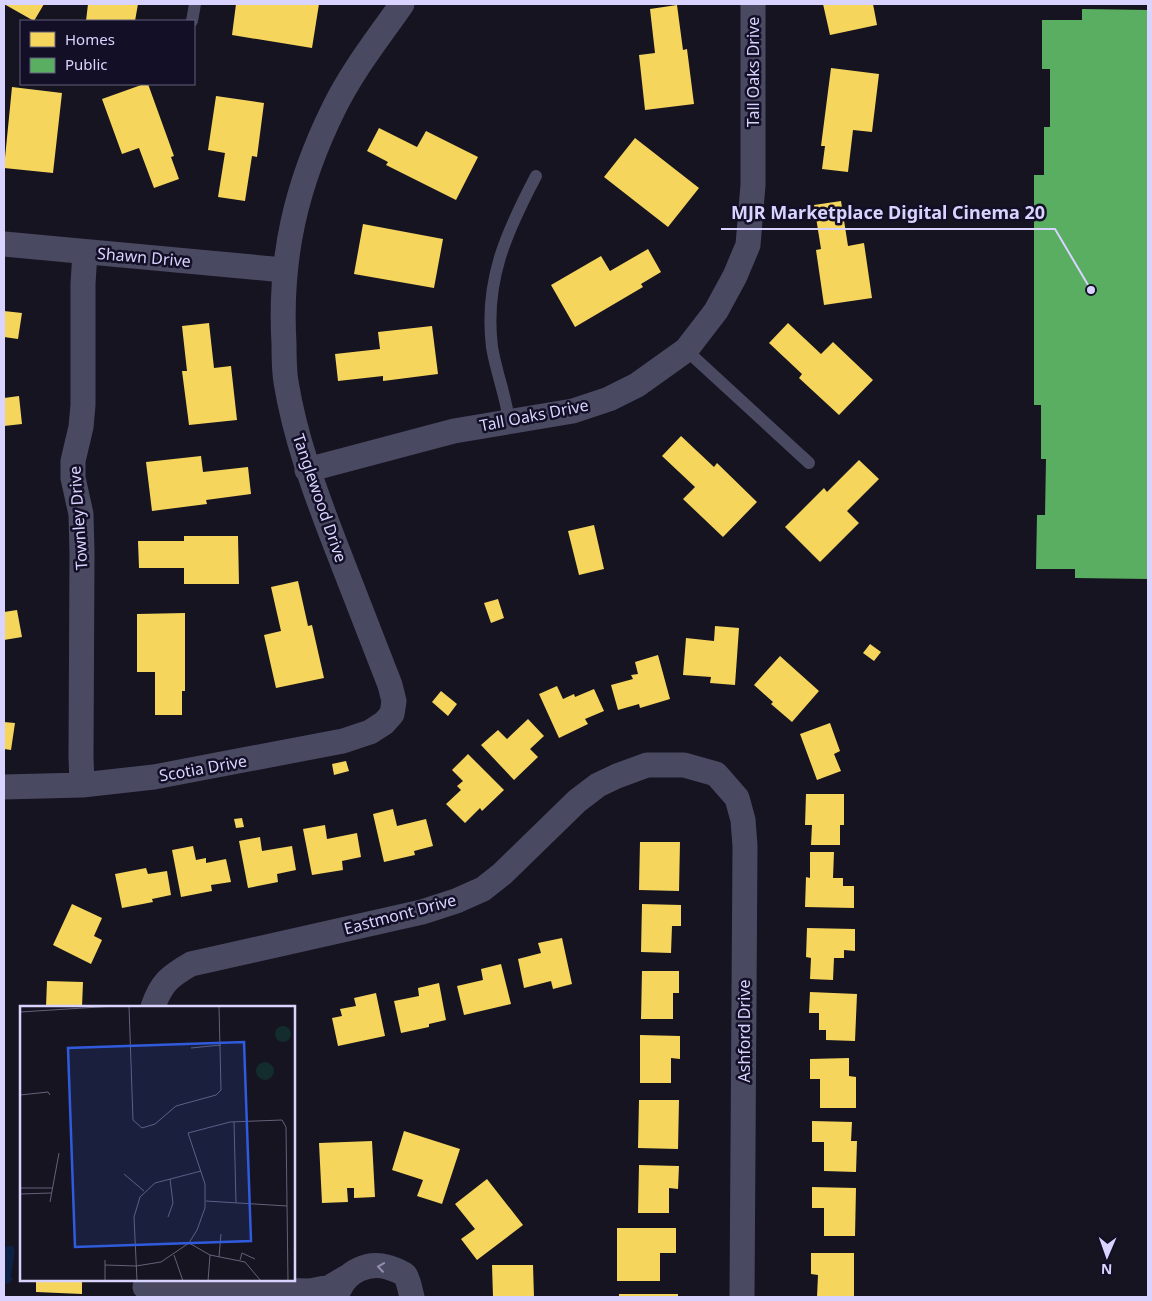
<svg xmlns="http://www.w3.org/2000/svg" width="1152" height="1301" viewBox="0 0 1152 1301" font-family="'Noto Sans',sans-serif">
<rect width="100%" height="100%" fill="#161421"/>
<!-- water -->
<path fill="#0d2144" d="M9 1246H13L15 1251 11 1277 13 1279 10 1283 4 1284V1247Z"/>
<!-- homes -->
<path fill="#f6d55c" d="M4 4H44L34 21Z
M88 4H138L135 21H86Z
M236 4H319L312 48 232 35Z
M823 4H873L877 25 830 35Z
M677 5 683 50 687 49 694 104 645 110 639 55 655 53 650 9Z
M831 68 879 74 872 132 853 130 848 172 822 169 825 146H821Z
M144 84H148L174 156 171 157 179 179 154 188 139 148 122 154 102 99Z
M12 87 62 93 53 173 4 168Z
M216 96 264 103 257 157 252 156 245 201 218 197 225 153 208 150Z
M379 128 417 147 426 131 478 157 456 200 386 165 388 162 367 151Z
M635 138 699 188 668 227 604 177Z
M841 201 848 246 864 243 872 298 824 305 816 250 821 249 814 205Z
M363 224 443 239 434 288 354 274Z
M648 249 661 272 641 284 643 287 575 327 551 285 601 256 610 271Z
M4 311 22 313 18 339 4 337Z
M209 323 214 368 231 366 237 420 189 425 182 371H187L182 326Z
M788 323 821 354 833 342 873 380 839 415 799 378 802 374 769 343Z
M432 326 438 374 383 381V376L338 381 335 354 380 349 378 332Z
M19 396 22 424 4 426V398Z
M681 436 714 467 717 463 757 502 723 537 683 499 695 487 662 456Z
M201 456 203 472 248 467 251 494 206 500 207 504 152 511 146 462Z
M859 460 879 479 847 511 859 523 820 562 785 527 824 488 827 492Z
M594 525 604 569 579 575 568 531Z
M184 536H238L239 584H184V568H139L138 541H184Z
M298 581 308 626 312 625 324 678 276 688 264 635 281 631 271 587Z
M498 599 504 618 491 623 484 603Z
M17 610 22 637 4 640V612Z
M185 613V691H182V715H155V672H137V614Z
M715 626 739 628 735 685 710 683 711 677 683 675 686 638 714 641Z
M870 644 881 652 874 661 863 653Z
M658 655 670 699 640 708 639 704 618 710 611 685 633 679 631 675 638 674 635 662Z
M780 656 819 691 792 722 771 704 773 702 754 685Z
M557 686 563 699 574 694 575 697 594 689 604 711 585 719 588 724 559 738 539 694Z
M441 691 457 704 448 716 432 702Z
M528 719 544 736 530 749 538 757 514 780 481 745 498 730 507 739Z
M4 722 15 723 11 750 4 749Z
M830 723 840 751 834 754 841 771 817 780 800 734Z
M468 754 504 790 482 811 480 808 465 823 446 804 461 790 457 786 463 781 452 770Z
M346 761 349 771 334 775 332 764Z
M806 794H844V825H840V845H811L812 825H805Z
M393 809 397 826 426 819 433 846 414 851 415 855 384 862 373 814Z
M242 818 244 827 236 828 234 819Z
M325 825 327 839 357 833 361 857 342 861 343 870 312 875 303 829Z
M260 837 262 851 292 846 296 870 277 874 278 882 248 888 239 841Z
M640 842H680L679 891 639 890Z
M193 846 196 860 206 858V863L226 859 231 882 211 885 212 891 181 897 172 850Z
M810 852H834L833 878H843V886H854V908L805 907 806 877 810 878Z
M146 868 148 874 167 871 171 895 152 899 153 902 122 908 115 874Z
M72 904 102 918 94 936 102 940 91 964 53 945Z
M642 904 681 905V926H672L671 953 641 952Z
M807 928 855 929V951L844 950V958H834L833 980 810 979 811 958 806 957Z
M562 938 572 984 553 989 551 981 524 988 518 959 541 953 538 943Z
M501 964 511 1004 464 1015 457 986 483 980 481 969Z
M642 971H679V993H673V1019H641Z
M47 981 83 982 82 1007H46Z
M439 983 446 1020 429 1024V1027L401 1033 394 1001 419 996 418 988Z
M810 992 857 994 855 1041 826 1040V1030H819V1013H809Z
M376 993 385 1036 338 1046 332 1018 342 1016 340 1009 356 1006 354 998Z
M640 1035 680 1036V1059L671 1058V1083H640Z
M849 1058V1076L856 1077V1108H820V1079H810V1059Z
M639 1100H679L678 1149 638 1148Z
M812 1121 852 1122 851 1141H857L856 1172 824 1171V1142H812Z
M404 1131 460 1149 442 1204 417 1196 423 1180 392 1170Z
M372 1141 375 1197 354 1198V1188H347L348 1202 322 1203 319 1143Z
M639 1165 679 1166 678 1189 669 1188V1213H638Z
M487 1179 523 1225 477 1260 461 1239 475 1229 455 1204Z
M812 1187 856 1188 855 1236H824V1208H812Z
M617 1228H676V1253H660V1281H617Z
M811 1253H854V1297H817L818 1275 811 1274Z
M492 1265H533L534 1297H493Z
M36 1280H82V1294L36 1292Z
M619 1294H678V1297H619Z"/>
<!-- public -->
<path fill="#5aae61" d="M1082 9 1148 10V579L1075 578V569H1036L1037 515H1045L1046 459H1041V405H1034V175H1044V127H1050V69H1042V20H1082Z"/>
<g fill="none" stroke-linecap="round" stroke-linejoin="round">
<!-- lane -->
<path stroke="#4a4962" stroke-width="12" d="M192 21 195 4
M686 350 809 463
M509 421C506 396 496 372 492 347 484 281 506 233 536 176"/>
<!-- street -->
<path stroke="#4a4962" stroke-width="25" d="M4 244 284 270
M307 470 454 431 573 411 609 399 637 385 686 350 716 311 735 276 748 245 753 185V4
M82 785 81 757 82 553 81 514 73 478V461L81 427 83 405V284L85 252
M4 787 82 785 154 777 343 741 370 732 384 723 392 714 394 701 390 685C371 637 353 589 334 541 314 489 295 437 286 382 284 370 284 357 284 344 279 258 296 185 334 108 352 71 379 37 402 4
M153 1007C161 983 170 976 191 964L422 912 456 901 483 889 502 874 577 801 598 785 617 776 647 765H684L716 774 737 798 743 820 745 846 742 1297
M145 1287 310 1291 330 1287 347 1277
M339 1290C347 1271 368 1262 387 1267 393 1269 400 1271 405 1275 409 1281 410 1290 412 1297"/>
</g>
<!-- one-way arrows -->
<defs><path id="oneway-chevron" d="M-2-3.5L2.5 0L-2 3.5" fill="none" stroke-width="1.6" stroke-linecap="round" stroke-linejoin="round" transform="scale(1.25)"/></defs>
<use stroke="#928eb0" href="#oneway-chevron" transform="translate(381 1267) rotate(-172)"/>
<g text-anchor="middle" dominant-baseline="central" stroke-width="5" stroke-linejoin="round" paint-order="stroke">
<!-- street labels -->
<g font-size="16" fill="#d9d4ff" stroke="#130f26">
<text transform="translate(753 72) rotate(-90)">Tall Oaks Drive</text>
<text transform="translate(144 257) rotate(5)">Shawn Drive</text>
<text transform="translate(534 415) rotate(-11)">Tall Oaks Drive</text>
<text transform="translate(320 498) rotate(71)">Tanglewood Drive</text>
<text transform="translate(78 518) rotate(-94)">Townley Drive</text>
<text transform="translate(203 768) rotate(-10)">Scotia Drive</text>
<text transform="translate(400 914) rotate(-15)">Eastmont Drive</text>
<text transform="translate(744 1031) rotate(-90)">Ashford Drive</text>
</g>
</g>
<!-- overview -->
<g transform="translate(20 1006)">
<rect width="275" height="275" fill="#161421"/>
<path d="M255 28a8 8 0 1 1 16 0a8 8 0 1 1-16 0ZM236 65a9 9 0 1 1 18 0a9 9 0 1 1-18 0Z" fill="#132c2d"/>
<path fill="none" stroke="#64617a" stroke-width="1" d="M109 0 113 114 122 122 135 118 156 100 196 89 201 84 199 0M0 6 95 0M171 42 201 39M0 89 28 86 30 89M214 116 216 197M104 168 124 185M0 182H32M0 188 31 187M186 195 267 200M30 196 39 147M148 211 153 197 150 173M169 237 190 249 225 256 241 275M154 249 163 275M199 251 201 228M85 254V275M220 254 222 247 235 253M85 259 116 260 141 256 169 237 177 224 185 202V178L168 127 210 116 262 114 266 121 268 275M117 275 114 211 120 191 135 177 181 165M188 275 190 249"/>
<path fill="#305bdc" fill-opacity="0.15" stroke="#305bdc" stroke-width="2.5" d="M224 36 231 235 55 241 48 42Z"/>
<rect width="275" height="275" fill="none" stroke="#d9d4ff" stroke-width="2.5"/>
</g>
<!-- callouts -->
<path fill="none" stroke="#d9d4ff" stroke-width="2" d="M1091 290L1055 229H721"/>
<circle fill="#d9d4ff" stroke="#130f26" stroke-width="2" cx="1091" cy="290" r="5"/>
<g font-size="18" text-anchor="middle" font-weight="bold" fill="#d9d4ff" stroke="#130f26" stroke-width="5" stroke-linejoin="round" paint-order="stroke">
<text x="888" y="219">MJR Marketplace Digital Cinema 20</text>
</g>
<!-- border -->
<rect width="1152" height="1301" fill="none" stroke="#d9d4ff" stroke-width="10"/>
<!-- legend -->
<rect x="20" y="20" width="175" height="65" fill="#130f26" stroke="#625e7d"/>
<rect x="30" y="32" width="25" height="15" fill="#f6d55c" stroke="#625e7d"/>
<text x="65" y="45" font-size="15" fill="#d9d4ff">Homes</text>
<rect x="30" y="58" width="25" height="15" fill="#5aae61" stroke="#625e7d"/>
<text x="65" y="70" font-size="15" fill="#d9d4ff">Public</text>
<!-- north arrow -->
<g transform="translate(1107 1256) rotate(182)" stroke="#130f26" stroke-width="4" paint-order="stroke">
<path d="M0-4L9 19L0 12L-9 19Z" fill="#d9d4ff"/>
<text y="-8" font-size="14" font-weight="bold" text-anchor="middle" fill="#d9d4ff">N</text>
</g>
</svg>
